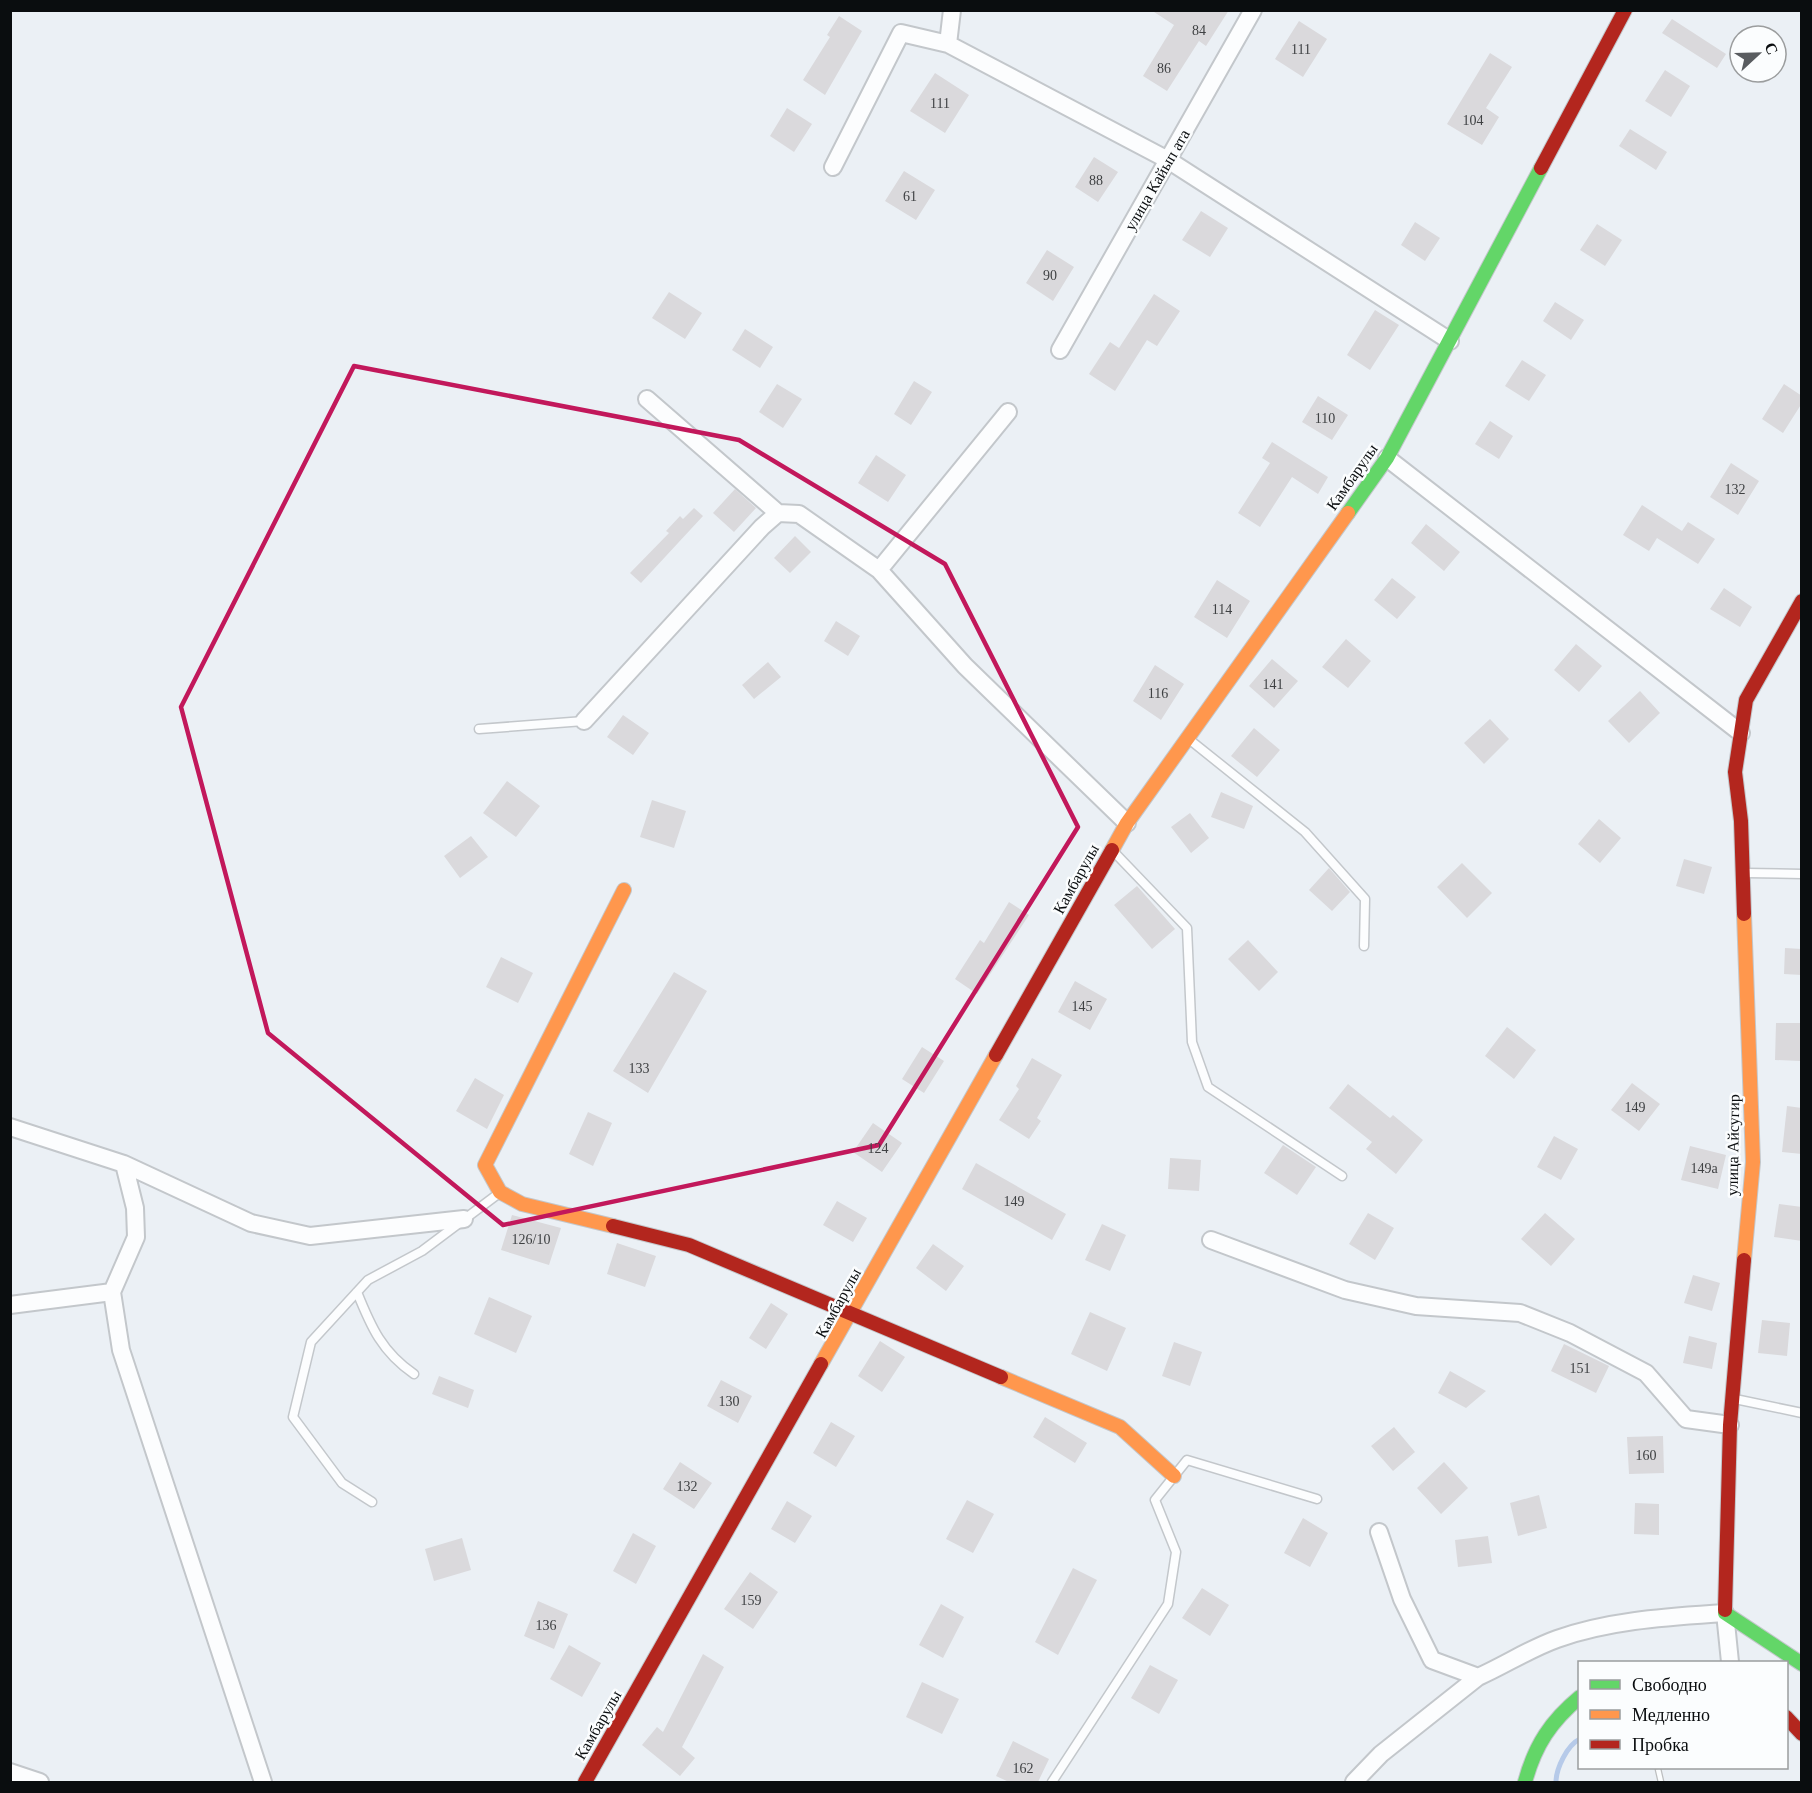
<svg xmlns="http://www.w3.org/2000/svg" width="1812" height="1793" viewBox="0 0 1812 1793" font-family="'Times New Roman',serif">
<rect width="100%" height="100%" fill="#ebf0f5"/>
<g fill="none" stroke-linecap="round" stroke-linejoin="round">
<!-- stream -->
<path stroke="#b6cae9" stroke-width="5" d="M1556 1782C1556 1769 1567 1745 1580 1739"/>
</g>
<!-- building -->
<path fill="#dad9dc" d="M1151 10H1229L1206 46 1199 41 1167 91 1143 76 1174 25Z
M839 16 862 31 825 95 803 80 830 37 827 35Z
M1672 19 1726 54 1717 68 1662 33Z
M1299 21 1327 39 1303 77 1275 59Z
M1490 53 1512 67 1486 108 1499 117 1482 145 1447 124Z
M1665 70 1690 86 1671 117 1645 101Z
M935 73 969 95 945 133 910 111Z
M787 108 812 124 794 152 770 136Z
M1630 129 1667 152 1656 170 1619 146Z
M1094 157 1118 172 1098 202 1075 187Z
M904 171 935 190 916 220 885 201Z
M1201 211 1228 228 1210 257 1182 240Z
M1415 222 1440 238 1425 261 1401 245Z
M1597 224 1622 240 1605 266 1580 250Z
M1047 250 1074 267 1053 301 1026 283Z
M669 292 702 313 685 339 652 318Z
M1154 294 1180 311 1157 346 1147 340 1115 391 1089 374 1110 342 1119 348Z
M1555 302 1584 320 1571 340 1543 321Z
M1375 310 1399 325 1370 370 1347 355Z
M745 329 773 347 760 368 732 350Z
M1522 360 1546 375 1529 401 1505 386Z
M914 381 932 392 911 425 894 414Z
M777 384 802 399 783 428 759 412Z
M1784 384 1802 396V403L1783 433 1762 419Z
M1318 396 1348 415 1332 440 1302 422Z
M1490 421 1513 436 1499 459 1475 444Z
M1272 442 1328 477 1318 494 1292 477 1260 527 1238 513 1270 463 1262 458Z
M876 455 906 475 888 502 858 483Z
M1731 463 1759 481 1738 515 1710 497Z
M735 489 756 508 734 532 713 513Z
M1642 505 1682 531 1688 522 1715 539 1698 564 1657 538 1649 551 1623 535Z
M694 508 703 516 641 583 630 573 669 533 666 531 680 516 683 519Z
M1426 524 1460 552 1444 571 1411 543Z
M795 536 811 552 790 573 774 558Z
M1392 578 1416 597 1397 619 1374 600Z
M1217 580 1250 601 1227 638 1194 617Z
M1724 588 1752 607 1740 627 1710 609Z
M836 621 860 636 848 656 824 641Z
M1346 639 1371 661 1348 688 1322 667Z
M1576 644 1602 666 1579 692 1554 670Z
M1272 659 1298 681 1274 708 1249 686Z
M768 662 781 677 754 699 742 685Z
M1155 665 1184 684 1161 720 1133 701Z
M1640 691 1660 713 1629 743 1608 721Z
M623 715 649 733 633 755 607 737Z
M1490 719 1509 739 1484 764 1464 743Z
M1254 728 1280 750 1257 777 1231 756Z
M507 781 540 806 516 837 483 813Z
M1221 792 1253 806 1244 829 1211 817Z
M652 800 686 811 674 848 640 837Z
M1190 813 1209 838 1191 853 1171 827Z
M1599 819 1621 838 1600 863 1578 844Z
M471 836 488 857 460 878 444 856Z
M1684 859 1712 867 1704 894 1676 886Z
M1462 863 1492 893 1467 918 1437 887Z
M1329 868 1350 892 1332 911 1309 890Z
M1137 886 1175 929 1152 949 1114 905Z
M1009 902 1029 915 977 994 955 979 980 940 984 943Z
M1248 940 1278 972 1259 991 1228 959Z
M1785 948 1802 949V975L1784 974Z
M501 957 533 973 518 1003 486 987Z
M674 972 707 991 648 1093 613 1071Z
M1075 981 1107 999 1090 1030 1058 1012Z
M1776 1023H1800V1061L1775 1060Z
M1507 1027 1536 1050 1514 1079 1485 1056Z
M922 1047 944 1061 924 1093 902 1079Z
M1032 1058 1062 1075 1037 1118 1041 1121 1029 1139 999 1120 1019 1089 1016 1086Z
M475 1078 504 1095 487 1129 456 1111Z
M1632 1083 1660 1104 1639 1131 1611 1110Z
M1348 1084 1390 1118 1393 1115 1423 1140 1396 1174 1366 1149 1372 1142 1329 1108Z
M1787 1106 1802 1108V1154L1782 1152Z
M588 1112 612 1123 593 1166 569 1154Z
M873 1123 902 1143 882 1172 853 1152Z
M1554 1136 1578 1149 1561 1180 1537 1167Z
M1283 1145 1316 1167 1297 1195 1264 1173Z
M1690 1146 1726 1155 1718 1189 1681 1180Z
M1170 1158 1201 1160 1199 1191 1168 1189Z
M976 1163 1066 1214 1052 1240 962 1189Z
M837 1201 867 1218 853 1242 823 1225Z
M1779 1204 1802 1207V1241L1774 1237Z
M1368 1213 1394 1228 1375 1260 1349 1244Z
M1545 1213 1575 1239 1551 1266 1521 1239Z
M512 1215 561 1228 549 1265 501 1250Z
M1102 1224 1126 1235 1110 1271 1085 1260Z
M617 1243 656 1256 645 1287 607 1274Z
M933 1244 964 1266 946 1291 916 1268Z
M1693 1275 1720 1283 1712 1311 1684 1303Z
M489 1297 532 1316 516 1353 474 1334Z
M771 1303 788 1314 766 1349 749 1338Z
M1090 1312 1126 1328 1107 1371 1071 1354Z
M1762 1320 1790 1323 1787 1356 1758 1353Z
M1689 1336 1717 1343 1712 1369 1683 1363Z
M880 1341 905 1357 882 1392 858 1376Z
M1174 1342 1202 1352 1190 1386 1162 1376Z
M1564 1344 1609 1366 1596 1393 1551 1371Z
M1450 1371 1486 1391 1466 1408 1438 1393Z
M439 1376 474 1390 468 1408 432 1394Z
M721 1380 752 1396 738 1423 707 1406Z
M1045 1417 1087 1443 1075 1463 1033 1437Z
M831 1422 855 1436 836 1467 813 1453Z
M1394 1427 1415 1452 1393 1471 1371 1446Z
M1663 1436 1664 1473 1629 1474 1627 1437Z
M680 1462 712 1483 694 1509 663 1489Z
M1444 1462 1468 1488 1441 1514 1417 1488Z
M1539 1495 1547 1528 1518 1536 1510 1503Z
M967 1500 994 1514 973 1553 946 1539Z
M787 1501 812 1516 795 1543 771 1529Z
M1635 1503 1659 1504V1535L1634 1534Z
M1303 1518 1328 1533 1310 1567 1284 1553Z
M633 1533 656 1546 636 1584 613 1571Z
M1488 1536 1492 1563 1458 1567 1455 1540Z
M462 1538 471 1570 434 1581 425 1549Z
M1073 1568 1097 1580 1058 1655 1035 1642Z
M750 1572 778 1592 753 1629 724 1609Z
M1202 1588 1229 1605 1210 1636 1182 1618Z
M538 1601 568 1614 554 1649 524 1636Z
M941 1604 964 1617 943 1658 919 1645Z
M569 1645 601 1663 582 1697 550 1679Z
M703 1654 724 1667 682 1747 695 1758 680 1776 642 1745 657 1727 663 1732Z
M1150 1665 1178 1680 1159 1714 1131 1698Z
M922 1682 959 1699 942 1734 906 1717Z
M1013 1741 1049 1759 1038 1782H1009L996 1776Z"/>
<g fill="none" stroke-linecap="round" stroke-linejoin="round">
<!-- lane casing -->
<g stroke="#c3c7cb" stroke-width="11">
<path id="lane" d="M479 729 584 721
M1190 740 1305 832 1365 899 1364 946
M1114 852 1187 928 1192 1042 1208 1087 1342 1176
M1746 873 1802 874
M357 1292C371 1327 382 1352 414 1374
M1735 1399 1802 1413
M372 1502 342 1483 293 1417 311 1342 368 1280 422 1251 498 1194
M1052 1782 1168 1604 1176 1552 1155 1500 1187 1460 1317 1499"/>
</g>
<!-- street casing -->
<g stroke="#c3c7cb" stroke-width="20">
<path id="street" d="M948 44 1168 160 1450 341
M833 167 901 33 948 44 952 10
M1060 350 1253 10
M647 399 778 513
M1387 458 1741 733
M879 570 1008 412
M584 721 762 527 778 513 799 514 879 570 965 666 1127 823
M10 1127 124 1164 251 1223 310 1236 464 1219
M124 1164 135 1208 136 1237 112 1292 121 1350 263 1782
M1211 1240 1345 1290 1416 1306 1520 1313 1570 1333 1646 1373 1686 1419 1730 1425
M10 1305 112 1292
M1379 1532 1402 1599 1432 1660 1478 1677C1505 1665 1529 1649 1557 1639 1610 1620 1669 1617 1725 1613L1730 1662
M10 1772 40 1782
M1354 1782 1381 1754 1478 1677"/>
</g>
<!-- fast casing -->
<g stroke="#c3c7cb" stroke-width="16">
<path id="fast" d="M1348 513 1387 458 1541 168
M1725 1610V1613L1802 1664
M1525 1782C1535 1745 1551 1721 1580 1697"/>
</g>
<!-- slow casing -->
<g stroke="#c3c7cb" stroke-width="16">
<path id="slow" d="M1112 850 1127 823 1348 513
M1744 914 1753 1162 1744 1260
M613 1226 522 1204 500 1192 485 1165 624 890
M821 1364 996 1055
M1001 1377 1120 1427 1174 1476"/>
</g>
<!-- jam casing -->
<g stroke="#c3c7cb" stroke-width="16">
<path id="jam" d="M1541 168 1625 10
M1744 914 1741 821 1735 772 1746 700 1802 601
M996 1055 1112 850
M613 1226 689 1245 1001 1377
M1725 1610 1730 1425 1744 1260
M1786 1717 1802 1734
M585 1782 821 1364"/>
</g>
<!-- lane -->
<use href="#lane" stroke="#fcfdfe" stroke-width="8"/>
<!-- street -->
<use href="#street" stroke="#fcfdfe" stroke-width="16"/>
<!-- fast -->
<use href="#fast" stroke="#63d668" stroke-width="14"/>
<!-- slow -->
<use href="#slow" stroke="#ff974d" stroke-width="14"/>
<!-- jam -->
<use href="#jam" stroke="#b3261e" stroke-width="14"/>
<!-- rail casing -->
<g stroke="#bcbebf" stroke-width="7">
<path id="rail" d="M1658 1769 1661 1782"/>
</g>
<!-- rail -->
<use href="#rail" stroke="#fbfdfe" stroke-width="4.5" stroke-dasharray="14" stroke-linecap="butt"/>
</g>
<!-- marked area -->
<path fill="none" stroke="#c2185b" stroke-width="4.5" stroke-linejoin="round" d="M354 366 739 440 945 564 1078 827 879 1145 503 1225 268 1033 181 707Z"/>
<g text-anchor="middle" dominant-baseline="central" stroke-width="5" stroke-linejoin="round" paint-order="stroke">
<!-- number labels -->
<g font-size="14" fill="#3f4143">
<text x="1199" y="30">84</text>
<text x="1301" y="49">111</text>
<text x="1164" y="68">86</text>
<text x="940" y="103">111</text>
<text x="1473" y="120">104</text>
<text x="1096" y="180">88</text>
<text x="910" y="196">61</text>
<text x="1050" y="275">90</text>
<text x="1325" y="418">110</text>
<text x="1735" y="489">132</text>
<text x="1222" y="609">114</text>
<text x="1273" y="684">141</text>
<text x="1158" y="693">116</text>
<text x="1082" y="1006">145</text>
<text x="639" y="1068">133</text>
<text x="1635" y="1107">149</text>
<text x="878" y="1148">124</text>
<text x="1704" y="1168">149а</text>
<text x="1014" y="1201">149</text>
<text x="531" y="1239">126/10</text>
<text x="1580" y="1368">151</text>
<text x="729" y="1401">130</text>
<text x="1646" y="1455">160</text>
<text x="687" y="1486">132</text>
<text x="751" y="1600">159</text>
<text x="546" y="1625">136</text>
<text x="1023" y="1768">162</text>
</g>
<!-- street labels -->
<g font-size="16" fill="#0a0d0f" stroke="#fbfdfe">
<text transform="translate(1157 180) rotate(-60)">улица Кайып ата</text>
<text transform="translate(1352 477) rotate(-55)">Камбарулы</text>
<text transform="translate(1076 879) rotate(-61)">Камбарулы</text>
<text transform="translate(1733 1145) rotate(-89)">улица Айсугир</text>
<text transform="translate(838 1303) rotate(-61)">Камбарулы</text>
<text transform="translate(598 1725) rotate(-60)">Камбарулы</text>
</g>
</g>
<!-- border -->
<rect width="1812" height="1793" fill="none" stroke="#0a0d0f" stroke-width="24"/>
<!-- legend -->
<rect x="1578" y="1661" width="210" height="108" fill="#fbfdfe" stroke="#9b9d9e" stroke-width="1.5"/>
<rect x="1590" y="1680" width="30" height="9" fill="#63d668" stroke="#9b9d9e" stroke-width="1.5"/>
<text x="1632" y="1691" font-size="18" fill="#0a0d0f">Свободно</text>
<rect x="1590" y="1710" width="30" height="9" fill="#ff974d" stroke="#9b9d9e" stroke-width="1.5"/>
<text x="1632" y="1721" font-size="18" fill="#0a0d0f">Медленно</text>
<rect x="1590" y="1740" width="30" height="9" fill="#b3261e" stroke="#9b9d9e" stroke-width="1.5"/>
<text x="1632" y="1751" font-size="18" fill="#0a0d0f">Пробка</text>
<!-- north arrow -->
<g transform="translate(1758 54) rotate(68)"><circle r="28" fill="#fbfdfe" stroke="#9b9d9e" stroke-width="1.5"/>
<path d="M0-4.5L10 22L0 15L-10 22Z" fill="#595c60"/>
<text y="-9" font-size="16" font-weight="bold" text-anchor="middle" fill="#0a0d0f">С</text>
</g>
</svg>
